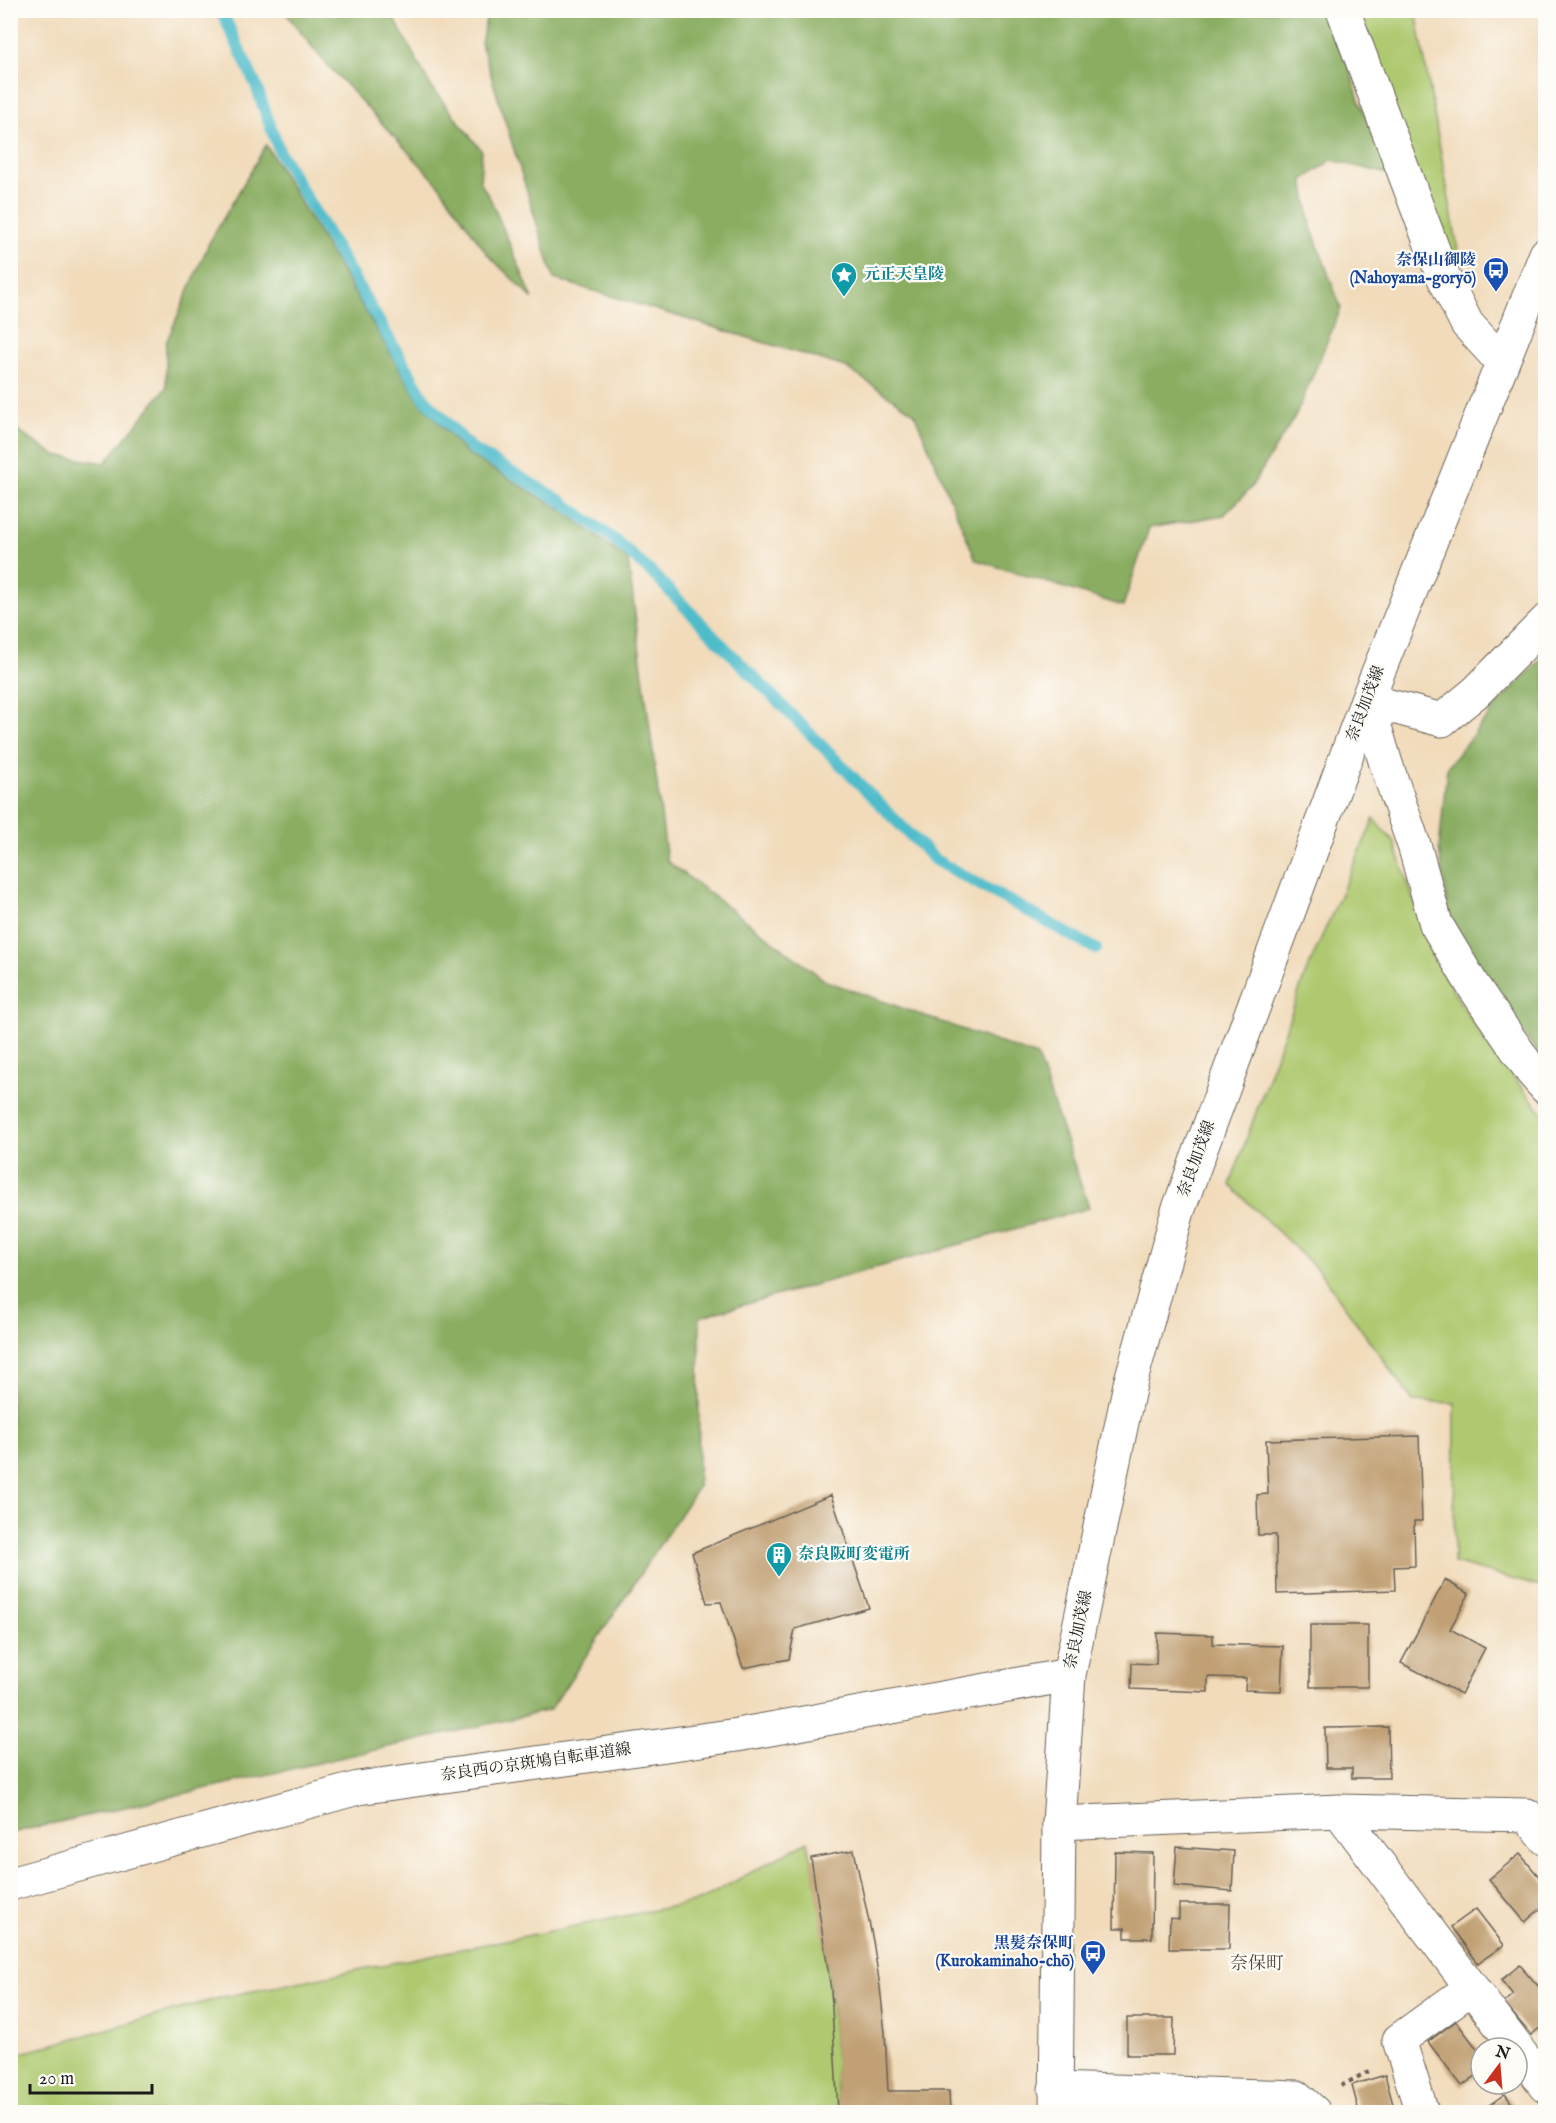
<svg xmlns="http://www.w3.org/2000/svg" width="1556" height="2123" viewBox="0 0 1556 2123" font-family="'IM FELL English','Noto Serif JP',serif">
<rect width="100%" height="100%" fill="#fdfcf7"/>
<filter id="ink" filterUnits="userSpaceOnUse"><feTurbulence type="fractalNoise" baseFrequency=".0167" numOctaves="2"/><feDisplacementMap in="SourceGraphic" scale="12" xChannelSelector="R" yChannelSelector="G"/><feConvolveMatrix kernelMatrix="1 2 1 2 8 2 1 2 1" color-interpolation-filters="sRGB"/></filter>
<filter id="wash" filterUnits="userSpaceOnUse"><feTurbulence type="fractalNoise" baseFrequency=".008" numOctaves="4" result="noise"/><feDisplacementMap in="SourceGraphic" scale="24" xChannelSelector="R" yChannelSelector="G"/><feGaussianBlur stdDeviation="1.35" result="paint"/><feColorMatrix in="noise" values="0 0 0 0 0 0 0 0 0 0 0 0 0 0 0 0 0 1.4 0 .05"/><feComposite in="paint" operator="in"/></filter>
<g filter="url(#wash)">
<rect width="100%" height="100%" fill="#f1dbbb"/>
<!-- green -->
<path fill="#aec96f" stroke="#657246" stroke-width="1.5" d="M1352 11H1416L1466 296Z
M1374 819 1394 842 1434 960 1485 1042 1545 1116V1588L1454 1563 1455 1403 1413 1401 1319 1271 1230 1185 1305 975Z
M808 1841C826 1931 835 2021 838 2112H11V2056L223 1997 699 1901Z"/>
<!-- forest -->
<path fill="#8aad62" stroke="#53643f" stroke-width="1.5" d="M488 10 1332 11 1360 103 1391 175 1332 160 1303 180 1311 227 1341 308 1297 413 1250 489 1224 515 1149 528 1123 606 976 560 914 413 845 367 554 279 481 43Z
M284 11H390L432 88 482 151 480 182 491 200 533 299 488 255 439 185 321 58Z
M266 145 419 401 467 454 562 510 628 560 667 861 826 981 1037 1056 1089 1208 700 1317 698 1487 550 1710 11 1833V427L55 455 105 463 166 388V343L209 243Z
M1545 655V1064L1490 985 1449 917 1439 849 1447 767 1497 705Z"/>
<g fill="none" stroke-linecap="round" stroke-linejoin="round">
<!-- stream -->
<path stroke="#4fbcca" stroke-width="12" d="M221 10 255 83 280 153 424 398 472 449 561 501 615 540 653 574 739 662 935 860 1096 949"/>
</g>
<g id="blocks">
<!-- building -->
<path fill="#c1a074" d="M1419 1436 1422 1521H1414L1415 1566 1394 1567 1395 1590 1277 1594 1276 1535H1258L1257 1495 1268 1494 1266 1440Z
M831 1495 869 1608 795 1629 789 1659 743 1668 721 1602 707 1603 692 1553Z
M1445 1580 1469 1594 1450 1629 1485 1648 1461 1694 1401 1663Z
M1310 1625H1368V1687H1310Z
M1157 1633 1213 1635V1644L1283 1646 1281 1691 1245 1690 1246 1678 1208 1677V1692L1131 1689 1132 1663 1156 1664Z
M1388 1727 1389 1778H1352V1768H1326L1325 1728Z
M1177 1847 1234 1851 1232 1891 1174 1886Z
M854 1850 873 1941 880 1987 885 2033 888 2091H949L950 2112H838L831 1990 811 1858Z
M1115 1852 1153 1853 1152 1938H1125V1928H1114Z
M1520 1854 1546 1885V1904L1525 1922 1489 1879Z
M1179 1904H1230L1229 1949H1169L1170 1918 1179 1919Z
M1476 1909 1504 1945 1478 1963 1451 1927Z
M1520 1965 1546 1995V2023L1531 2035 1504 2003 1513 1995 1501 1980Z
M1127 2018H1174L1173 2055H1127Z
M1456 2021 1481 2054V2072L1462 2086 1428 2042Z
M1385 2075 1394 2108 1379 2112H1359L1352 2085Z
M1505 2094 1518 2112H1479Z"/>
</g>
</g>
<g filter="url(#ink)">
<use href="#blocks" fill-opacity="0" stroke="#675f54" stroke-width="1.5"/>
<g fill="none" stroke-linecap="round" stroke-linejoin="round">
<!-- minor casing -->
<g stroke="#675f54" stroke-width="35">
<path id="minor" d="M1343 10 1443 276 1467 324 1502 362
M1367 700 1386 764 1415 848 1436 924 1472 984 1532 1072 1546 1088
M1367 700 1442 720 1476 692 1546 621
M1339 1811 1517 2048
M1059 1823 1339 1811 1527 1815 1546 1839
M1517 2049 1546 2086
M1055 2089 1297 2097 1314 2112
M1422 2112 1399 2040 1471 1988"/>
</g>
<!-- major casing -->
<g stroke="#675f54" stroke-width="35">
<path id="major" d="M10 1884 358 1788 737 1735 1069 1675
M1056 2112 1059 1823 1069 1675 1130 1384 1178 1211 1367 700 1546 254"/>
</g>
<!-- path -->
<path stroke="#675f54" stroke-width="4" stroke-dasharray="4.5 4.5" stroke-linecap="butt" d="M1341 2086 1369 2071"/>
<!-- minor -->
<use href="#minor" stroke="#fff" stroke-width="33"/>
<!-- major -->
<use href="#major" stroke="#fff" stroke-width="33"/>
</g>
</g>
<!-- icons -->
<defs>
<g id="bus-pin" transform="scale(1.35)"><path d="M0 17L-7.5 6A9.5 9.5 0 1 1 7.5 6Z" fill="#1a4fb4" stroke="#fdfcf7"/><path d="M-5-6H5V4H4V6H2V4H-2V6H-4V4H-5ZM-3.5-4V0h7V-4ZM-3.5 1.2v1.5H-2V1.2ZM2 1.2v1.5H3.5V1.2Z" fill="#fff"/></g>
<g id="sight-pin" transform="scale(1.35)"><path d="M0 17L-7.5 6A9.5 9.5 0 1 1 7.5 6Z" fill="#0f9aa8" stroke="#fdfcf7"/><path d="M0-6L1.8-2.2L6-1.7L2.9 1.2L3.7 5.4L0 3.3L-3.7 5.4L-2.9 1.2L-6-1.7L-1.8-2.2Z" fill="#fff"/></g>
<g id="building-pin" transform="scale(1.35)"><path d="M0 17L-7.5 6A9.5 9.5 0 1 1 7.5 6Z" fill="#0f9aa8" stroke="#fdfcf7"/><path d="M-4-6H4V6H1V3H-1V6H-4ZM-2.5-4.3h1.7v1.8h-1.7ZM.8-4.3h1.7v1.8H.8ZM-2.5-1h1.7V.8h-1.7ZM.8-1h1.7V.8H.8Z" fill="#fff"/></g>
</defs>
<g fill-rule="evenodd">
<use href="#bus-pin" x="1496" y="270"/>
<use href="#sight-pin" x="844" y="275"/>
<use href="#building-pin" x="779" y="1555"/>
<use href="#bus-pin" x="1093" y="1953"/>
</g>
<g text-anchor="middle" dominant-baseline="central" stroke-width="4.5" stroke-linejoin="round" paint-order="stroke">
<!-- transit labels -->
<g font-size="16" font-weight="bold" fill="#164399" stroke="#fdfcf7" text-anchor="end">
<text x="1476" y="261">奈保山御陵<tspan x="1476" dy="18">(Nahoyama-goryō)</tspan></text>
<text x="1074" y="1944">黒髪奈保町<tspan x="1074" dy="18">(Kurokaminaho-chō)</tspan></text>
</g>
<!-- culture labels -->
<g font-size="16" font-weight="bold" fill="#0d838f" stroke="#fdfcf7" text-anchor="start">
<text x="864" y="275">元正天皇陵</text>
<text x="798" y="1555">奈良阪町変電所</text>
</g>
<!-- street labels -->
<g font-size="16" fill="#1c1c1c" stroke="#fdfcf7">
<text transform="translate(1366 704) rotate(-69)">奈良加茂線</text>
<text transform="translate(1197 1159) rotate(-70)">奈良加茂線</text>
<text transform="translate(1079 1630) rotate(-78)">奈良加茂線</text>
<text transform="translate(536 1763) rotate(-8)">奈良西の京斑鳩自転車道線</text>
</g>
<!-- neighbourhood labels -->
<g font-size="18" fill="#564a3b" stroke="#fdfcf7">
<text x="1257" y="1964">奈保町</text>
</g>
</g>
<!-- margin -->
<rect width="1556" height="2123" fill="none" stroke="#fdfcf7" stroke-width="36"/>
<!-- north arrow -->
<g transform="translate(1499 2066) rotate(16)"><circle r="28" fill="#fdfcf7" stroke="#a3a29f" stroke-width="1.5"/>
<path d="M0-4.5L10 22L0 15L-10 22Z" fill="#c8321e"/>
<text y="-9" font-size="16" font-weight="bold" text-anchor="middle" fill="#1c1c1c">N</text>
</g>
<!-- scale -->
<path d="M30 2084v9h122v-9" fill="none" stroke="#1c1c1c" stroke-width="3"/>
<text x="39" y="2084" font-size="18" fill="#1c1c1c" stroke="#fdfcf7" stroke-width="4.5" paint-order="stroke">20 m</text>
</svg>
